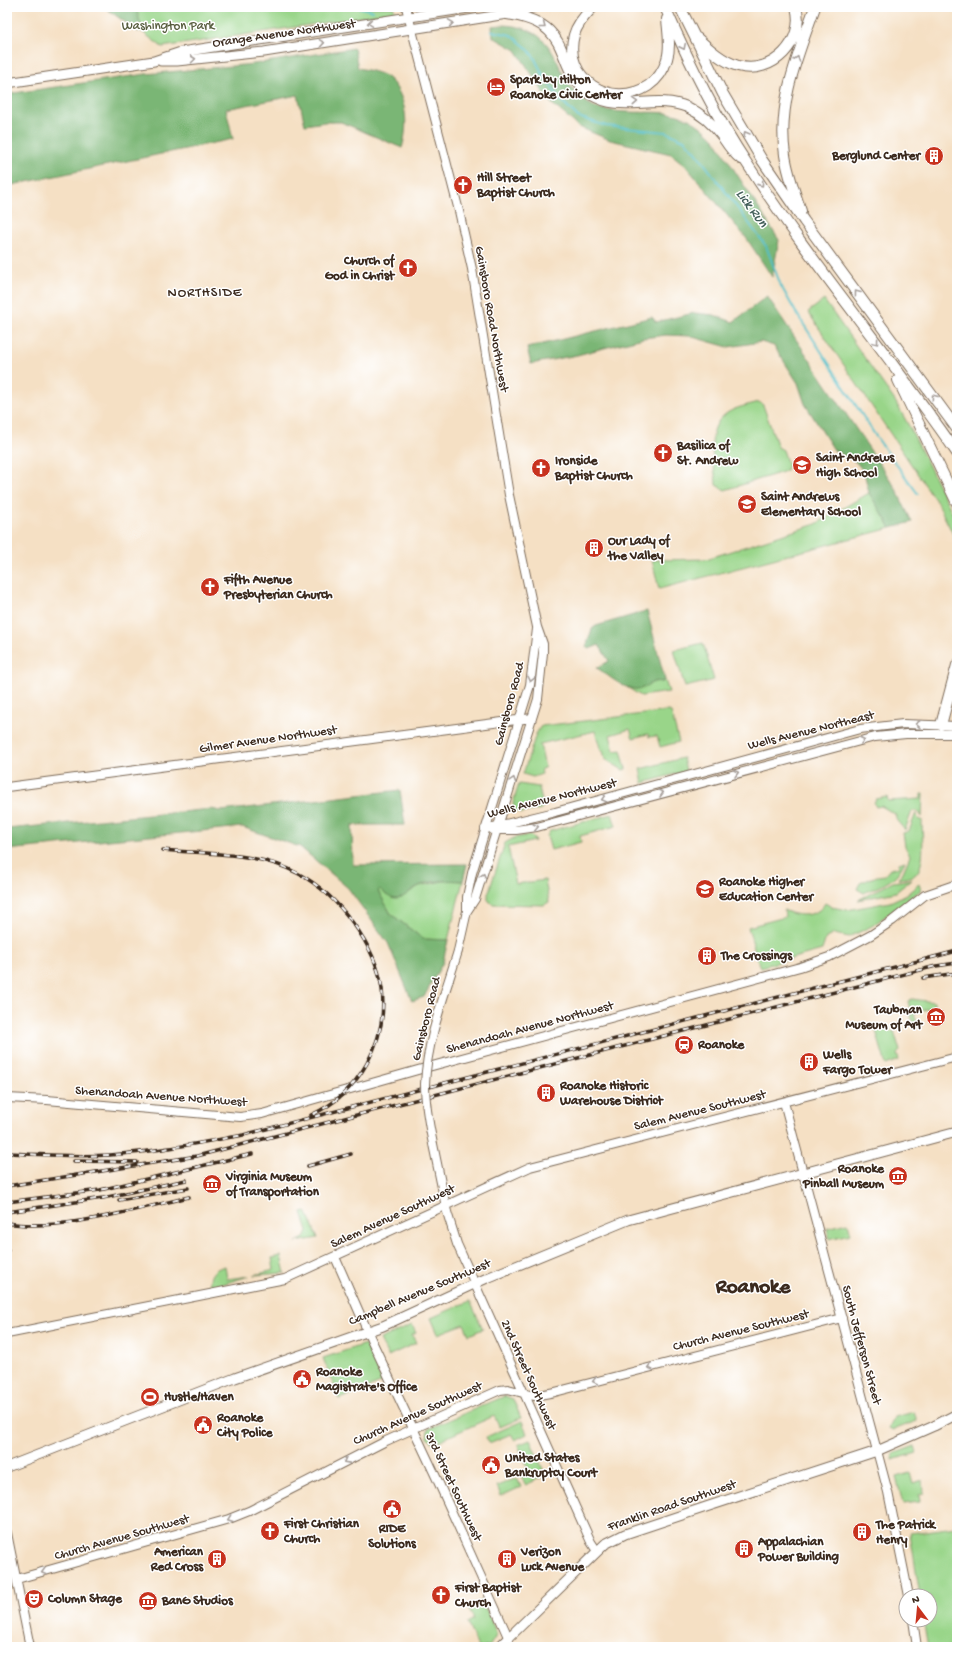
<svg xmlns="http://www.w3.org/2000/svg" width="964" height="1654" viewBox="0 0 964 1654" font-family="'Gochi Hand',sans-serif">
<rect width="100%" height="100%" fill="#fff"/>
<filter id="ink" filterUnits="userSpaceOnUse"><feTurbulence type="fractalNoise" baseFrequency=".025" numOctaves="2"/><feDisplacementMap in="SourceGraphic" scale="8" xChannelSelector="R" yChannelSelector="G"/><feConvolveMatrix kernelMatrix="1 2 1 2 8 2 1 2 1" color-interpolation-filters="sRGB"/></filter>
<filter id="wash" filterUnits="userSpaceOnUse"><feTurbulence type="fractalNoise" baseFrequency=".012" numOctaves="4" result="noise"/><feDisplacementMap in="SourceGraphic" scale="16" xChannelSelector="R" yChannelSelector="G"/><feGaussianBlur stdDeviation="0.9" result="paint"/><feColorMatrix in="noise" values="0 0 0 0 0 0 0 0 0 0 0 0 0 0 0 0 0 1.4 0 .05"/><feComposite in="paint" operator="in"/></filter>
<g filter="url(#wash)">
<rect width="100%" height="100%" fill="#f5e0c4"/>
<!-- green -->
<path fill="#99d589" stroke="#6a8054" d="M110 7H393L396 12 162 47Z
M824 300 895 401 909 426 957 522V542L938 504 808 312Z
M759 402 763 405 778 447 783 450 788 465 786 471 725 490 716 485C715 462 703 429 727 413 736 407 749 405 759 402Z
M869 493 891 528 659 589 652 560 706 559 816 524Z
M703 643 714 680 685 687 674 650Z
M657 680 661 682 665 680 669 692 641 696 625 686 640 689Z
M669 711 671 712 679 742 660 747 657 736 649 737 648 734 633 738 630 729 610 735 614 751 621 750 626 769 623 770 605 759 603 751H601L595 731 540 744 545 768 541 769 542 774 533 777 523 774 536 734 541 726Z
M683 758 686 771 643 783 640 769Z
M519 784 539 787 543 805 541 809 522 813 515 811 513 803Z
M921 794H923L922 817 918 811H912L905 830 897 821 895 814 881 806 876 807 874 803 876 799 887 797 888 801 921 799Z
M916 813 918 819 922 820C922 834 926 864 916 874 912 878 904 878 898 879L903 872 910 856 905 846 903 833 909 831Z
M612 814 616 826 580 836 581 842 551 850 547 836 550 831Z
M529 835 533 837 535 841 508 847 516 884 545 880 549 902 544 905 492 904 488 900V894L505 843 514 838Z
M905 861C895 883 883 884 864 893L857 889 860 883 877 876 885 875 890 869 899 867V863Z
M912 879 896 892 858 900 893 882Z
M448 880 463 881 448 940 423 939 391 914 378 891 380 889 386 895 402 897 419 886Z
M919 884 921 890 872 926 849 937 834 934 826 938 822 950 761 967 759 965 748 927 785 917 784 910C797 917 817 918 825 903L832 907 847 910 890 902 907 894Z
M912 999 934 1002V1007L914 1013 917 1023 913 1024 908 1001Z
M887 1027 890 1032 894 1031 900 1051 897 1054 899 1060 886 1065 876 1031Z
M306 1211 318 1238 296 1242 304 1238 308 1231 302 1212Z
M848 1223 851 1234 829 1239 827 1228Z
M281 1256 285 1273 254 1275 274 1270 272 1258Z
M225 1266 227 1279 249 1276 210 1288C208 1276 213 1269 225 1266Z
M470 1301 483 1329 469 1335 464 1324 438 1334 431 1318Z
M412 1325 416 1333 412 1335 416 1343 388 1356 380 1339Z
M365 1344 383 1382 339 1399 323 1358Z
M505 1396 513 1399 521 1418 500 1427 494 1416 434 1443 427 1438 428 1429Z
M914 1412 917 1421 893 1430 889 1428 895 1417Z
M522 1421 527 1434 515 1440 511 1434 489 1443 486 1437Z
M530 1440 546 1476 525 1485 521 1476 530 1472 518 1445Z
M915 1446 917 1453 892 1460 893 1454Z
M910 1473 913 1484 923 1481 924 1493 919 1494 920 1502 903 1504 896 1477Z
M517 1478 521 1487 501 1496 497 1486Z
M957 1527V1647H928L923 1620H930V1596H920L910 1533Z
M482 1600 496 1632V1636L489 1647H478L467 1623 474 1619 468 1607Z"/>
<!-- forest -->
<path fill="#7ab675" stroke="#5a704a" d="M104 7H136L141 26 139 32Z
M503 25C567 28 549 82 591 105 597 109 606 110 614 111 658 116 680 102 715 140L779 240 772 277 747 239 685 165 671 154 610 140 579 127 550 102 516 50 493 37 492 26Z
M354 48 358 68C367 70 380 72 388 78 407 95 409 125 402 148L341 122H325L305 125 298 95 226 109 233 139 7 186V94L146 74 254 64Z
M767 296 895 487 912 522 891 528 869 493 864 472 856 462 834 450 805 404 798 383 774 346 761 342 728 347 689 336 666 335 643 338 577 355 531 364 527 348 652 317 656 322 694 313 714 315 733 322Z
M647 611 665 680 663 682C653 680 651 684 643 688 628 694 608 675 597 668L609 661 599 645 589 649 586 647 592 629 596 626Z
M400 790 405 825H352L353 865 467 864 463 881C448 880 431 880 417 887 410 890 404 899 396 899 390 899 384 893 380 889L378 891 391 914 423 939 448 940 443 962 424 997 412 1001 388 943 348 888 300 847 242 827 7 850V829L211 809 221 811Z"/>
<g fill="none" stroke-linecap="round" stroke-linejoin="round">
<!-- stream -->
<path stroke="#52bfc9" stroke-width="2" d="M358 7 373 11
M492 31 511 35 527 48 534 57 543 75 559 98 578 117 606 126 666 132 684 140 695 151 766 246 781 286 795 311 877 438 918 494"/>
</g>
</g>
<g filter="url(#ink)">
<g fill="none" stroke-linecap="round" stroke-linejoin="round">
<!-- secondary casing -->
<g stroke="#7c6a58" stroke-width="10">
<path id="secondary" d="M406 7 459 211 472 269 509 495 537 627 543 644V653L538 699 475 899 467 911
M7 787 532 718
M485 829 555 812 860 729 903 724 957 726
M493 830H516L537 827 875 737 906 734H957
M458 951 467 911V897L472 873 530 685 537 629
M7 1098 47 1100 240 1117 262 1114 432 1066 800 967 829 957 871 935 892 921 925 895 957 884
M784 1102 888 1492 909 1596
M433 1144 447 1212 457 1244 591 1542 597 1551
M335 1257 371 1339 436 1477 509 1639
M7 1334 285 1279 530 1167 957 1057
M7 1533 30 1647
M17 1579 229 1519 249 1511 386 1441 500 1390 508 1389 534 1396 555 1392 842 1318
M913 1620 917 1647"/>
</g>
<!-- primary casing -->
<g stroke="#7c6a58" stroke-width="11">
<path id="primary" d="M161 61H177L264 52 507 14 535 7
M7 83 154 61 181 52 475 7
M7 1467 235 1378 383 1326 487 1278 628 1220 957 1132
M499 1647 605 1544 625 1534 709 1506 877 1451 934 1426 957 1414"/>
</g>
<!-- highway casing -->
<g stroke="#7c6a58" stroke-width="12">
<path id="highway" d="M593 7C585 15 577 24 574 35 562 78 611 110 648 86 657 80 664 70 667 59 671 47 668 32 667 19
M665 7C688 60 714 114 746 162 811 263 889 354 957 453
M680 7 723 94 762 160 804 221 957 429
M507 14C579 24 550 68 592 95 621 113 656 94 687 107 700 113 713 124 722 136 728 145 732 152 741 159
M697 38C709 49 722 61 738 66 772 76 806 41 796 7
M801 211C795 193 788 175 785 155 777 104 798 55 815 7
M898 380 957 503
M941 725 957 665"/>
</g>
<!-- secondary -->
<use href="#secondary" stroke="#fff" stroke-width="8"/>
<!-- primary -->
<use href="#primary" stroke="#fff" stroke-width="9"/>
<!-- highway -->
<use href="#highway" stroke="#fff" stroke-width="10"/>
<!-- rail casing -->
<g stroke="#3b2a1e" stroke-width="3.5">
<path id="rail" d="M163 850C209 854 259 852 299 874 338 895 376 945 382 989 388 1041 359 1094 311 1115
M923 978 957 973
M7 1153C42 1155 76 1157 110 1155 155 1152 199 1143 243 1135L957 951
M74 1161 137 1162
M308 1166 351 1154
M7 1186 197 1156 936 966 957 963
M119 1200 188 1188
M7 1202 100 1190 252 1154
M7 1212 103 1198 186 1180
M7 1223C59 1232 137 1209 189 1197
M7 1249 8 1250"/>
</g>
<!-- rail -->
<use href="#rail" stroke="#fff" stroke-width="2" stroke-dasharray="6" stroke-linecap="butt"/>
<!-- secondary-bridge casing -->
<g stroke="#7c6a58" stroke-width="10" stroke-linecap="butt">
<path id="secondary-bridge" d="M433 1144C429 1125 425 1104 425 1084 427 1039 445 994 458 951"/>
</g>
<!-- secondary-bridge -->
<use href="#secondary-bridge" stroke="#fff" stroke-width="8"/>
</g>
<!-- one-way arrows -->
<defs><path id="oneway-chevron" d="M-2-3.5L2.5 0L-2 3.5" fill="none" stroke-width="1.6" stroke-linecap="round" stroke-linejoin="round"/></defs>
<g stroke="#a79f9a">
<use href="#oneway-chevron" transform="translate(370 23) rotate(171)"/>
<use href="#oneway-chevron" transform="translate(451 23) rotate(-9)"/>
<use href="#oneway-chevron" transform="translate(543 26) rotate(38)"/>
<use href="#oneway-chevron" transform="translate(322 43) rotate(-9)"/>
<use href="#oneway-chevron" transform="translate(683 47) rotate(64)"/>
<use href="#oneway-chevron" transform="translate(193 59) rotate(-7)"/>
<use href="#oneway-chevron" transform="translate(797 59) rotate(-72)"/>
<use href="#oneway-chevron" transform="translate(635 102) rotate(-4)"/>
<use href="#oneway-chevron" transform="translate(746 134) rotate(-121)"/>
<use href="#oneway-chevron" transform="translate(761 184) rotate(55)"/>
<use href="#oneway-chevron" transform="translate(857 293) rotate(-127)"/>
<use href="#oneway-chevron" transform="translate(876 342) rotate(53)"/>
<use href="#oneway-chevron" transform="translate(934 397) rotate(-126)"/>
<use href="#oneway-chevron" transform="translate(531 679) rotate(103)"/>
<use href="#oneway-chevron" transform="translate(918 724) rotate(-178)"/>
<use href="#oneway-chevron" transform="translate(862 740) rotate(-14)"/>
<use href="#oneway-chevron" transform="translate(736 773) rotate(-15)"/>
<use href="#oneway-chevron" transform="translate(513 780) rotate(-72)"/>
<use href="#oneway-chevron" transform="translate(661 793) rotate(-15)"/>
<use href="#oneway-chevron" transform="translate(604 799) rotate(165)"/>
<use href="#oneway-chevron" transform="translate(536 827) rotate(-13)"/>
<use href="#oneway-chevron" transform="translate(483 876) rotate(-73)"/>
<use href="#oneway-chevron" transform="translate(650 1367) rotate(165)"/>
<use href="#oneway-chevron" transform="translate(595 1381) rotate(166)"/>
<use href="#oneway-chevron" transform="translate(346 1461) rotate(152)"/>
<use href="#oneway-chevron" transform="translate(230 1519) rotate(160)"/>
<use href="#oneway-chevron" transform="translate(44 1572) rotate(165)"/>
</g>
</g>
<!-- icons -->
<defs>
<g id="hotel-disc" transform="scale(1)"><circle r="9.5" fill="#c8321e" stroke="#fff"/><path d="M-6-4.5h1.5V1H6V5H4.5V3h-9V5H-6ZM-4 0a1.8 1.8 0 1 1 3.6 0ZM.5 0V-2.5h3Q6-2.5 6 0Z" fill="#fff"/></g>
<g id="building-disc" transform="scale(1)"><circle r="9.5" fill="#c8321e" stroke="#fff"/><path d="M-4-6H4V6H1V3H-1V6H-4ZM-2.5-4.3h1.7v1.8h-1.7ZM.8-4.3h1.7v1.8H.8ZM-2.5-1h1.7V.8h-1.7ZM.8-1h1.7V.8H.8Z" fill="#fff"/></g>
<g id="church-disc" transform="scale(1)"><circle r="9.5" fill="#c8321e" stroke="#fff"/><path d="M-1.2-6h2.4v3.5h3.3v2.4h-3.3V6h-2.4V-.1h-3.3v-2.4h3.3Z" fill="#fff"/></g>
<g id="school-disc" transform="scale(1)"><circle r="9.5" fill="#c8321e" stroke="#fff"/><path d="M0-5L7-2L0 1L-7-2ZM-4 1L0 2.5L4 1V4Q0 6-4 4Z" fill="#fff"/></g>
<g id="university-disc" transform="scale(1)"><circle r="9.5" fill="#c8321e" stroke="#fff"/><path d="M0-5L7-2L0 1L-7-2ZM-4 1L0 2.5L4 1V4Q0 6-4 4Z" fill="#fff"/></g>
<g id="museum-disc" transform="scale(1)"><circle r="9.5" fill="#c8321e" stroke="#fff"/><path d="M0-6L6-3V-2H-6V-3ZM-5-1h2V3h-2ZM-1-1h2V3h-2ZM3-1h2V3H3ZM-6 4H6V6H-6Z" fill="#fff"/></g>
<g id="station-disc" transform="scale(1)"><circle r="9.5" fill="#c8321e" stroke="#fff"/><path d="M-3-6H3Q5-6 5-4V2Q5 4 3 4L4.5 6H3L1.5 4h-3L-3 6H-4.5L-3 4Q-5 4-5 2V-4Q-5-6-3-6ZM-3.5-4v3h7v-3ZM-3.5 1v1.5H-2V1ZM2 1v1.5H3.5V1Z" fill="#fff"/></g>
<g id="civic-disc" transform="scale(1)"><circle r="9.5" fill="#c8321e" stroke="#fff"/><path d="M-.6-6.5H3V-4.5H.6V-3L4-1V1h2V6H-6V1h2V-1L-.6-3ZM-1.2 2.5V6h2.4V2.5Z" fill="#fff"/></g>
<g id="stadium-disc" transform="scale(1)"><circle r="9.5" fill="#c8321e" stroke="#fff"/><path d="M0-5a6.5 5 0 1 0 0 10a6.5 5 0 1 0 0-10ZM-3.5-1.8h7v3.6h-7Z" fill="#fff"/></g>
<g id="theatre-disc" transform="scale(1)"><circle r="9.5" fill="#c8321e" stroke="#fff"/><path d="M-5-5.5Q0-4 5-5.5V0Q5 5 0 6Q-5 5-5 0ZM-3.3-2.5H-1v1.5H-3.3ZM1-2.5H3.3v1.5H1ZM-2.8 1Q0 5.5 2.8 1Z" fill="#fff"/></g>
</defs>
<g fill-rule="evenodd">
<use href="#hotel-disc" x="496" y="87"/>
<use href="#building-disc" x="934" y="156"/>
<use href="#church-disc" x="463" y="185"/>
<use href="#church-disc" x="408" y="268"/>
<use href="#church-disc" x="663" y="453"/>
<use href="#school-disc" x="802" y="465"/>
<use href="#church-disc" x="541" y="468"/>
<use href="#school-disc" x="747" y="504"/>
<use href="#building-disc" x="594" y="548"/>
<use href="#church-disc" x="210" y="587"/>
<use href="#university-disc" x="705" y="889"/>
<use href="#building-disc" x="707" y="956"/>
<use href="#museum-disc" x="936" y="1017"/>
<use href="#station-disc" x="684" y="1045"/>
<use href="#building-disc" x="809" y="1062"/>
<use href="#building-disc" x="546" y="1093"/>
<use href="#museum-disc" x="898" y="1176"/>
<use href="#museum-disc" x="212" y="1184"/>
<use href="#civic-disc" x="302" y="1379"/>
<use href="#stadium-disc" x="150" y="1397"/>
<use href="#civic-disc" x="203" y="1425"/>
<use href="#civic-disc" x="491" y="1465"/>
<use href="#civic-disc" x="392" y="1509"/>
<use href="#church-disc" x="270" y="1531"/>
<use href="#building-disc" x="862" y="1532"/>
<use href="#building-disc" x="744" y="1549"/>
<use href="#building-disc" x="217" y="1559"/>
<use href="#building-disc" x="507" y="1559"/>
<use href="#church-disc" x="441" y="1595"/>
<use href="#theatre-disc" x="34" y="1599"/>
<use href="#museum-disc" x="148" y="1601"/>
</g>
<g text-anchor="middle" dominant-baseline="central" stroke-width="3" stroke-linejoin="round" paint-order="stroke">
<!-- park labels -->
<g font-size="13" fill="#575d3e" stroke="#fff">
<text x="168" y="26">Washington Park</text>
</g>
<!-- street labels -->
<g font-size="13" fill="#3b2a1e" stroke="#fff">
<text transform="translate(284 34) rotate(-8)">Orange Avenue Northwest</text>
<text transform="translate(491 319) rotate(80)">Gainsboro Road Northwest</text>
<text transform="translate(510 704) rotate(-75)">Gainsboro Road</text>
<text transform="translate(811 731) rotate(-14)">Wells Avenue Northeast</text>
<text transform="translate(268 740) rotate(-8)">Gilmer Avenue Northwest</text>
<text transform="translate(552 799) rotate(-14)">Wells Avenue Northwest</text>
<text transform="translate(427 1019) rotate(-76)">Gainsboro Road</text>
<text transform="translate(530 1028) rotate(-15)">Shenandoah Avenue Northwest</text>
<text transform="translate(161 1097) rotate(4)">Shenandoah Avenue Northwest</text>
<text transform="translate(700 1111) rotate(-14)">Salem Avenue Southwest</text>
<text transform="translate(393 1217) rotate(-25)">Salem Avenue Southwest</text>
<text transform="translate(420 1293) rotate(-23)">Campbell Avenue Southwest</text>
<text transform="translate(741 1331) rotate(-14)">Church Avenue Southwest</text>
<text transform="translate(861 1345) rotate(75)">South Jefferson Street</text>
<text transform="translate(528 1375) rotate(66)">2nd Street Southwest</text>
<text transform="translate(418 1414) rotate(-24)">Church Avenue Southwest</text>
<text transform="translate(453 1487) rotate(65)">3rd Street Southwest</text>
<text transform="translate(672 1506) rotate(-19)">Franklin Road Southwest</text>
<text transform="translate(122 1538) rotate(-16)">Church Avenue Southwest</text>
</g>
<!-- poi labels -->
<g font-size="13" font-weight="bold" fill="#3b2a1e" stroke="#fff" text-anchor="start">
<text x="510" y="80">Spark by Hilton<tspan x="510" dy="15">Roanoke Civic Center</tspan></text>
<text x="920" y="156" text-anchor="end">Berglund Center</text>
<text x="477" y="178">Hill Street<tspan x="477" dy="15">Baptist Church</tspan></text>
<text x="394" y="261" text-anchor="end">Church of<tspan x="394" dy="15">God in Christ</tspan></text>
<text x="677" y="446">Basilica of<tspan x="677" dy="15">St. Andrew</tspan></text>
<text x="816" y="458">Saint Andrews<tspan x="816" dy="15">High School</tspan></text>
<text x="555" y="461">Ironside<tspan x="555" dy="15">Baptist Church</tspan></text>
<text x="761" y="497">Saint Andrews<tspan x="761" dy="15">Elementary School</tspan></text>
<text x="608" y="541">Our Lady of<tspan x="608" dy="15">the Valley</tspan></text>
<text x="224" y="580">Fifth Avenue<tspan x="224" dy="15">Presbyterian Church</tspan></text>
<text x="719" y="882">Roanoke Higher<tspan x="719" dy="15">Education Center</tspan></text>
<text x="721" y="956">The Crossings</text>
<text x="922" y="1010" text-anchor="end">Taubman<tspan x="922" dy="15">Museum of Art</tspan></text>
<text x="698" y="1045">Roanoke</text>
<text x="823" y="1055">Wells<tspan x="823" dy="15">Fargo Tower</tspan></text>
<text x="560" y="1086">Roanoke Historic<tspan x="560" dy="15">Warehouse District</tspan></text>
<text x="884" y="1169" text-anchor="end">Roanoke<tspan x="884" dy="15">Pinball Museum</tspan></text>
<text x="226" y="1177">Virginia Museum<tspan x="226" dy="15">of Transportation</tspan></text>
<text x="316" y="1372">Roanoke<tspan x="316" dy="15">Magistrate's Office</tspan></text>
<text x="164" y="1397">Hustle/Haven</text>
<text x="217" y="1418">Roanoke<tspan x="217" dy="15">City Police</tspan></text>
<text x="505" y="1458">United States<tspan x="505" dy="15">Bankruptcy Court</tspan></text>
<text x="284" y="1524">First Christian<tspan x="284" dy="15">Church</tspan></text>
<text x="876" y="1525">The Patrick<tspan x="876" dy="15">Henry</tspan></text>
<text x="392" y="1529" text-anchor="middle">RIDE<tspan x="392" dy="15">Solutions</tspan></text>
<text x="758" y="1542">Appalachian<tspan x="758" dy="15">Power Building</tspan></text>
<text x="203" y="1552" text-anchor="end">American<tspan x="203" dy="15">Red Cross</tspan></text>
<text x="521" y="1552">Verizon<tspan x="521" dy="15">Luck Avenue</tspan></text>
<text x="455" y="1588">First Baptist<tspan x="455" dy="15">Church</tspan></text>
<text x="48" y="1599">Column Stage</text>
<text x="162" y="1601">BanG Studios</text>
</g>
<!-- water labels -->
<g font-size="14" font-style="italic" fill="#435e5a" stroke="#fff">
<text transform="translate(751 209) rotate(53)">Lick Run</text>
</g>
<!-- neighbourhood labels -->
<g font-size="14" letter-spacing="1" fill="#3b2a1e" stroke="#fff">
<text x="205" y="293">NORTHSIDE</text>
</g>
<!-- town labels -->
<g font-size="21" font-weight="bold" fill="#3b2a1e" stroke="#fff">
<text x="753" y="1288">Roanoke</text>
</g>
</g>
<!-- margin -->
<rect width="964" height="1654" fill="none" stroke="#fff" stroke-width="24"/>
<!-- north arrow -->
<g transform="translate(918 1608) rotate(344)"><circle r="19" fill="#ffffff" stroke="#b1aaa5"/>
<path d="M0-3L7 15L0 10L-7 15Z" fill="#c8321e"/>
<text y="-6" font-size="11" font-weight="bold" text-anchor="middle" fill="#3b2a1e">N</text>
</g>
</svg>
